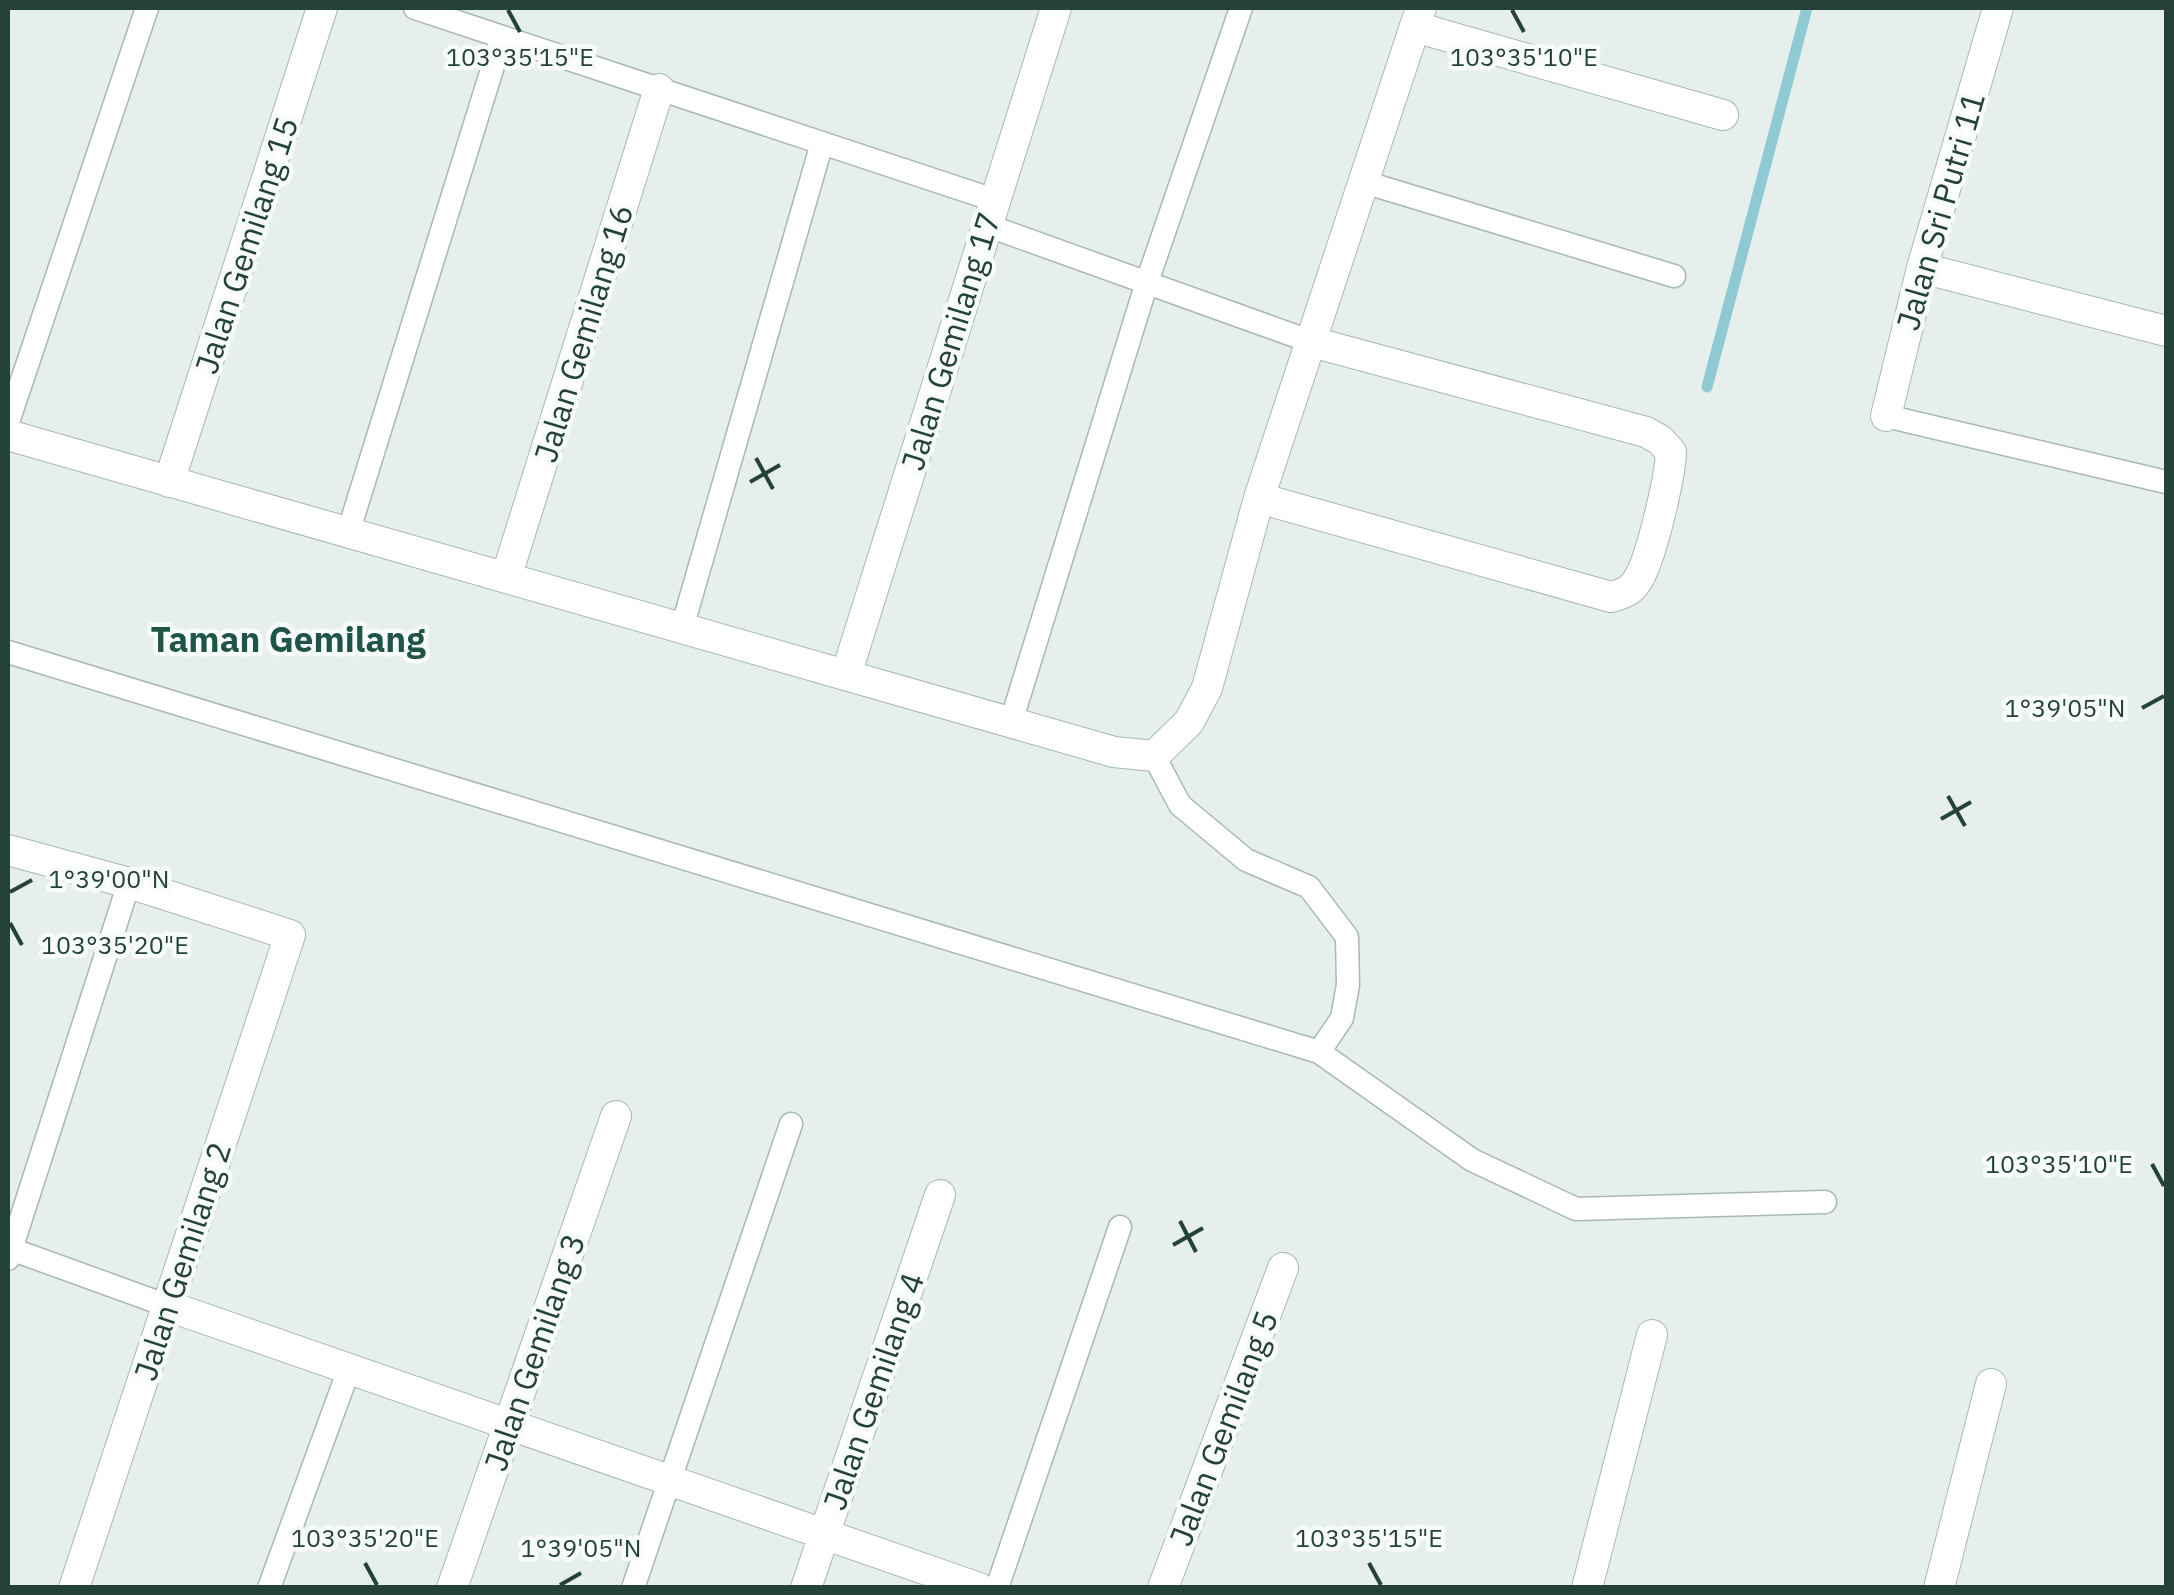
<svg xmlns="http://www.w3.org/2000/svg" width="2174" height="1595" viewBox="0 0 2174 1595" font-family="'IBM Plex Sans',sans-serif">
<rect width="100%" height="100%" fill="#e6efeb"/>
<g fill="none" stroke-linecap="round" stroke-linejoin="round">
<!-- stream -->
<path stroke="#8ec9d4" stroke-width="11" d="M1707 387 1807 8"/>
<!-- service casing -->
<g stroke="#a8b8b2" stroke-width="25">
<path id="service" d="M415 8 994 200
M1364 182 1674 276
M986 225 1312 342
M1886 416 2166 482
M8 422 147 8
M348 533 502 37
M682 628 822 143
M8 652 1319 1052
M1011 722 1147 282 1241 8
M1154 756 1180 805 1246 860 1309 887 1347 937 1348 985 1342 1018 1319 1052 1472 1160 1576 1209 1825 1202
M8 1248 168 1306
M8 1259 129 883
M269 1588 349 1369
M633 1588 791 1124
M997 1588 1120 1227"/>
</g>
<!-- minor casing -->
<g stroke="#a8b8b2" stroke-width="32">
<path id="minor" d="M1415 27 1723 115
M1922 268 2166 331
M1886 416 1922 268 1998 8
M8 435 1114 752 1154 756 1189 722 1207 688 1259 498 1421 8
M169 482 322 8
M1259 498 1611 597C1622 594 1631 591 1637 581 1651 561 1670 477 1671 452L1660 440 1646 432 1312 342
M506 578 659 89
M846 675 1056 8
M8 850 129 883 290 935 74 1588
M168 1306 979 1588
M452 1588 616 1116
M806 1588 940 1195
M1163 1588 1283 1268
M1587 1588 1652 1335
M1939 1588 1991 1384"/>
</g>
<!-- service -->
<use href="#service" stroke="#fff" stroke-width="22"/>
<!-- minor -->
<use href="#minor" stroke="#fff" stroke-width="30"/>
</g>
<!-- ticks -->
<path fill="none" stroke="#24423a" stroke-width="4" d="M508 10 520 32M1512 10 1524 32M756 458 773 489M750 482 780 465M2142 708 2164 696M1948 796 1965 826M1941 819 1971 802M10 892 32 880M10 923 22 945M2152 1164 2164 1186M1180 1221 1196 1252M1173 1245 1203 1228M365 1563 377 1585M1369 1563 1381 1585M560 1585 581 1573"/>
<g text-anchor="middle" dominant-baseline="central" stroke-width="9" stroke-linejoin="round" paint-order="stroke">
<!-- street labels -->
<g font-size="32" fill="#24423a" stroke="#f7fbf9">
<text transform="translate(1940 211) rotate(-74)">Jalan Sri Putri 11</text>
<text transform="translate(246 245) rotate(-72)">Jalan Gemilang 15</text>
<text transform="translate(583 333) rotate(-73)">Jalan Gemilang 16</text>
<text transform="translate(950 341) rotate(-73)">Jalan Gemilang 17</text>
<text transform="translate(182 1261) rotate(-72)">Jalan Gemilang 2</text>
<text transform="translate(534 1352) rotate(-71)">Jalan Gemilang 3</text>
<text transform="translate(873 1391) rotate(-71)">Jalan Gemilang 4</text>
<text transform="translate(1223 1428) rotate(-69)">Jalan Gemilang 5</text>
</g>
<!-- neighbourhood labels -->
<g font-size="35" font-weight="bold" fill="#1f5548" stroke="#f7fbf9">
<text x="288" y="639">Taman Gemilang</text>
</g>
</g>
<g font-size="25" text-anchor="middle" fill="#24423a" stroke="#f7fbf9" stroke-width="9" stroke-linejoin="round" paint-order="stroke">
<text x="520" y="66">103°35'15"E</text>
<text x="1524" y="66">103°35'10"E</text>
<text x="2065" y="717">1°39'05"N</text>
<text x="109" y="888">1°39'00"N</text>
<text x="115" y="954">103°35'20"E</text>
<text x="2059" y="1173">103°35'10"E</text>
<text x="365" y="1547">103°35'20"E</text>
<text x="1369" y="1547">103°35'15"E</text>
<text x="581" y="1557">1°39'05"N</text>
</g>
<!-- border -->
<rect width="2174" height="1595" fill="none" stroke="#24423a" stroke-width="20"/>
</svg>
